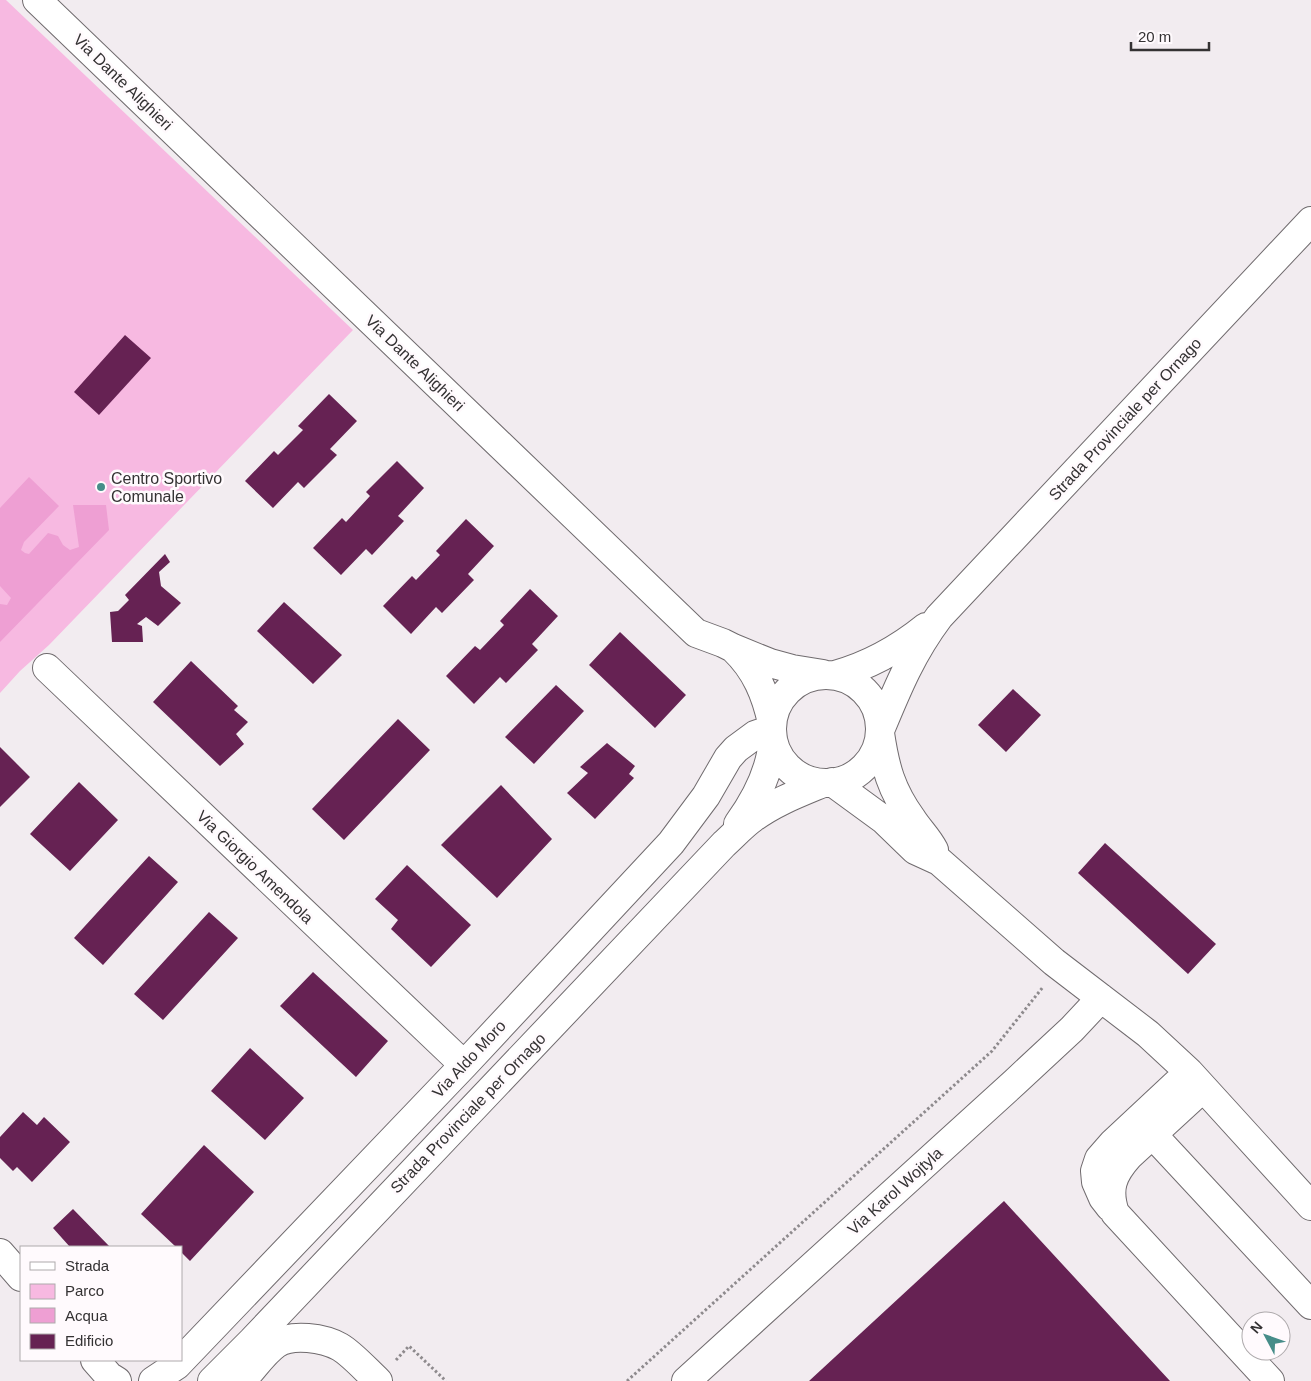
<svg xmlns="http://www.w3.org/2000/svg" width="1311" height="1381" viewBox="0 0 1311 1381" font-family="Arial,sans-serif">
<rect width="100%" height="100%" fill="#f2ecf0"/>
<!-- green -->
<path fill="#f7b9e1" d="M0 0H6L353 330 49 645 20 671 0 693Z"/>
<!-- water -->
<path fill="#ee9fd3" d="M29 477 59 506 24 542 21 550 25 553 29 554 48 533 58 536 63 545 70 550 79 547 73 505H106L109 530 0 642V604L7 605 11 598 0 586V508Z"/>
<!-- building -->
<path fill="#662253" d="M125 335 151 358 99 415 74 392Z
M329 394 357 421 330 449 337 455 304 488 298 482 273 508 245 481 274 451 278 455 303 430 298 426Z
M397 461 424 488 398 516 404 521 372 555 366 549 341 575 313 548 342 518 346 522 370 496 366 492Z
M466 519 494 546 468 574 474 580 442 613 436 607 411 634 383 606 412 576 416 580 440 555 436 551Z
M165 554 170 562 159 572 161 586 181 603 158 626 146 617 137 624 142 626 143 642H112L110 612 118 611 129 600 125 595Z
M530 589 558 616 532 644 538 650 506 683 500 677 474 704 446 676 475 646 480 650 504 625 500 621Z
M284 602 342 655 313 684 257 631Z
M620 632 686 695 655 728 589 665Z
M191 661 238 706 234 710 248 722 236 734 244 744 220 766 153 702Z
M556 685 584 711 534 764 505 737Z
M1013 689 1041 715 1006 752 978 725Z
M398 719 430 750 344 840 312 809Z
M607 743 635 766 629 774 634 778 595 819 567 793 588 773 580 767Z
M0 747 30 777 0 807Z
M79 782 118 820 70 871 30 834Z
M501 785 552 839 497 898 441 845Z
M1105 843 1216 944 1188 974 1078 873Z
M149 856 178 882 103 965 74 938Z
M407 865 471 925 431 967 391 929 398 920 375 899Z
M209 912 238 938 163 1020 134 994Z
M313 972 388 1041 356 1077 280 1006Z
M250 1048 304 1098 265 1140 211 1091Z
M23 1112 37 1125 44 1117 70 1142 32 1182 17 1167 13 1171 0 1158V1137Z
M204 1145 254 1192 190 1261 181 1252V1247H176L141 1214Z
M1004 1201 1170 1381H809Z
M73 1209 110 1247H70L53 1228Z"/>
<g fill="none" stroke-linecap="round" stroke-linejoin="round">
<!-- minor casing -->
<g stroke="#706b6e" stroke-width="30">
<path id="minor" d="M37 0 696 633 723 643 733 648 770 663 792 669 823 674
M734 649C756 670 766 695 772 723
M47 668 464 1065
M772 729a54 54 0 1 1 108 0a54 54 0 1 1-108 0Z
M835 675C868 666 900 648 926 627
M881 728C898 687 912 653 939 617L1311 221
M880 733C885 767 891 790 912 819 919 830 928 838 934 850
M832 782 884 820 915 850 939 861 1054 962 1148 1034 1189 1072 1311 1206
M738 824C756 799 771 770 773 739
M1203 1088 1129 1156C1112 1175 1107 1189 1115 1213L1270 1381
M1152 1134 1311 1305
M1110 1207 1103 1198 1096 1182 1095 1171 1099 1159 1113 1143 1189 1072
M0 1253 21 1277
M95 1360 109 1376 117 1381
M153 1381 177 1365 464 1065 671 843 706 796 728 758 736 749 755 735 772 729
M212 1381 252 1341 724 844C734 835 743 825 753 818 775 802 799 793 823 783
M241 1381C253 1370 262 1354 276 1344 292 1333 324 1338 340 1347 352 1354 367 1371 378 1381
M686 1381 1015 1082 1072 1029 1101 998"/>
</g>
<!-- path -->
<path stroke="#8e8a8d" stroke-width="3" stroke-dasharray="2.5 2.5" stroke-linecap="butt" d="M396 1360 409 1346 446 1381
M627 1381 992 1051 1043 987"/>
<!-- minor -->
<use href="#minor" stroke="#fff" stroke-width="28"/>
</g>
<!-- markers -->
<circle fill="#468d89" stroke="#fffafd" stroke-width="2" cx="101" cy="487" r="5"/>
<g text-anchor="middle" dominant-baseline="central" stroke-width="5" stroke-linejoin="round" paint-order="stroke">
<!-- street labels -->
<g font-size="16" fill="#343233" stroke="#fffafd">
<text transform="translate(123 82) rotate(44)">Via Dante Alighieri</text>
<text transform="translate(415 363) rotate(44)">Via Dante Alighieri</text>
<text transform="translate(1125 419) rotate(-47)">Strada Provinciale per Ornago</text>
<text transform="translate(255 867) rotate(44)">Via Giorgio Amendola</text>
<text transform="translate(469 1059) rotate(-47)">Via Aldo Moro</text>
<text transform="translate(468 1113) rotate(-46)">Strada Provinciale per Ornago</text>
<text transform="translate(895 1191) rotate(-42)">Via Karol Wojtyla</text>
</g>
<!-- poi labels -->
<g font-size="16" fill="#343233" stroke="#fffafd" text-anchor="start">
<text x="111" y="478">Centro Sportivo<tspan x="111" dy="18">Comunale</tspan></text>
</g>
</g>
<!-- legend -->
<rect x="20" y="1246" width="162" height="115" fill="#fffafd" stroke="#aeaaac"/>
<rect x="30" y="1262" width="25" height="8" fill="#ffffff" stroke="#aeaaac"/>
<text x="65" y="1271" font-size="15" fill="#343233">Strada</text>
<rect x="30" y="1284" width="25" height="15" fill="#f7b9e1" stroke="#aeaaac"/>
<text x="65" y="1296" font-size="15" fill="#343233">Parco</text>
<rect x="30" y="1308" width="25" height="15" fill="#ee9fd3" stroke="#aeaaac"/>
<text x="65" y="1321" font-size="15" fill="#343233">Acqua</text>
<rect x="30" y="1334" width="25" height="15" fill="#662253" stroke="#aeaaac"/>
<text x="65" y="1346" font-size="15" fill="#343233">Edificio</text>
<!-- north arrow -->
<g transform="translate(1266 1336) rotate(311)"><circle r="24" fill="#fffafd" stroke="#aeaaac"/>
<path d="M0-4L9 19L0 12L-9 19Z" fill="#468d89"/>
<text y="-8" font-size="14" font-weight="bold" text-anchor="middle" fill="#343233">N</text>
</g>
<!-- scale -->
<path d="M1131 42v8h78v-8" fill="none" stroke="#343233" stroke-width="2.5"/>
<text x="1138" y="42" font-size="15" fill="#343233" stroke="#fffafd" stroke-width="4" paint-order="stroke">20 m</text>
</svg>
